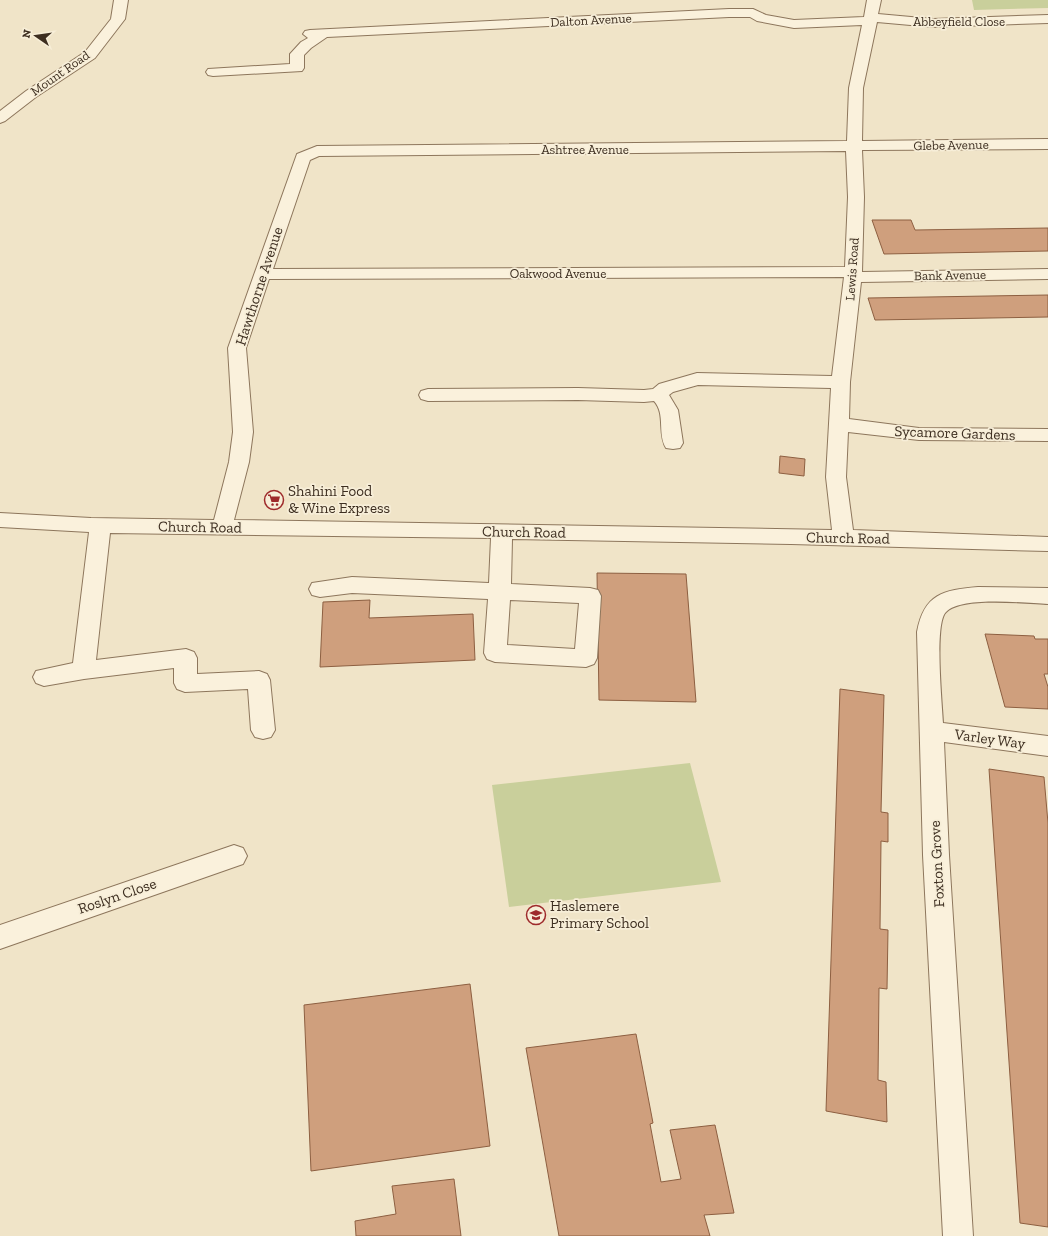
<svg xmlns="http://www.w3.org/2000/svg" width="1048" height="1236" viewBox="0 0 1048 1236" font-family="'Zilla Slab',serif">
<rect width="100%" height="100%" fill="#f0e4c8"/>
<!-- green -->
<path fill="#c9cf9b" d="M972 0H1048V8L974 10Z
M690 763 721 882 509 907 492 785Z"/>
<!-- building -->
<path fill="#cf9f7d" stroke="#8d5f41" d="M872 220H911L915 230 1048 228V251L884 254Z
M1048 295V317L875 320 868 298Z
M780 456 805 459 804 476 779 473Z
M597 573 686 574 696 702 599 700Z
M370 600 369 618 473 614 475 660 320 667 323 602Z
M985 634 1034 636 1035 639H1048V674H1044L1048 687V709L1005 707Z
M840 689 884 695 881 812 888 813V842L881 841 880 929 888 930 887 989 879 988 878 1080 886 1082 887 1122 826 1111Z
M989 769 1044 777 1048 823V1227L1020 1223Z
M470 984 490 1146 311 1171 304 1005Z
M636 1034 653 1123 650 1124 661 1182 681 1179 670 1130 715 1125 734 1213 704 1215 710 1236H559L526 1048Z
M454 1179 461 1236H356L355 1221 396 1214 392 1186Z"/>
<g fill="none" stroke-linecap="round" stroke-linejoin="round">
<!-- minor casing -->
<g stroke="#8d765c" stroke-width="2">
<path id="minor" d="M114 0H128L125 19 95 58 36 97 5 121 0 123V111L26 91 85 52 111 19Z
M867 0H881L878 14 933 19 1048 15V23L933 27 877 22 863 88 862 141 1048 139V149L862 150 864 197 862 272 1048 269V279L861 282 850 382 849 419 919 428 1048 429V441L919 440 848 432 846 477 853 530 1048 537V551L791 544 512 539 511 584 590 588 598 590 601 596 597 658 594 664 586 667 495 662 487 659 484 653 488 599 352 593 320 597 312 595 309 589 312 583 352 577 489 583 491 538 110 533 96 660 186 649 194 652 197 658V674L259 671 267 674 270 680 275 730 271 737 263 739 255 737 251 730 248 689 185 692 177 689 174 683V668L84 679 44 686 36 683 33 677 36 671 73 663 89 532 0 527V513L91 518 214 520 229 462 233 432 228 348 297 154 317 146 847 141 849 88 862 25 794 28 757 21 750 17H729L327 37 311 48 304 55V68L302 71 213 76 208 75 206 72 208 69 290 64V54L301 42 308 38 303 34 305 31 310 30 729 9H753L766 15 794 20 864 17ZM846 151 848 197 845 267 273 269 310 160 319 156ZM844 277 832 376 697 373 659 384 653 389 644 390 578 388 428 389 421 391 419 395 421 399 428 401 578 400 644 402 654 401C666 414 657 434 666 448L673 449 680 448 683 443 678 410 669 395 673 392 698 385 831 388 826 477 832 530 234 520 249 462 253 432 246 348 269 279ZM510 600 579 603 575 649 507 645Z
M978 587 1048 588V604C1025 603 962 596 946 612 934 623 942 703 943 723L1048 736V756L944 742 949 855 973 1236H943L923 855 917 632C924 594 943 590 978 587Z
M234 845 243 848 247 856 243 864 0 949V925Z"/>
</g>
<!-- minor -->
<use href="#minor" fill="#faf1dc" fill-rule="evenodd"/>
</g>
<!-- icons -->
<defs>
<g id="supermarket-ring" transform="scale(1)"><circle r="9.5" fill="#f7eed8" stroke="#9e2a2b" stroke-width="1.5"/><path d="M-6-5.5h2.5l.6 2H6L4.5 2H-2.5L-4.4-4H-6ZM-1.5 3.2a1.3 1.3 0 1 0 .1 0ZM3 3.2a1.3 1.3 0 1 0 .1 0Z" fill="#9e2a2b"/></g>
<g id="school-ring" transform="scale(1)"><circle r="9.5" fill="#f7eed8" stroke="#9e2a2b" stroke-width="1.5"/><path d="M0-5L7-2L0 1L-7-2ZM-4 1L0 2.5L4 1V4Q0 6-4 4Z" fill="#9e2a2b"/></g>
</defs>
<g fill-rule="evenodd">
<use href="#supermarket-ring" x="274" y="500"/>
<use href="#school-ring" x="536" y="915"/>
</g>
<g text-anchor="middle" dominant-baseline="central" stroke-width="3.5" stroke-linejoin="round" paint-order="stroke">
<!-- far-street labels -->
<g font-size="13" fill="#3d2e20" stroke="#f7eed8">
<text transform="translate(591 20) rotate(-3)">Dalton Avenue</text>
<text x="959" y="21">Abbeyfield Close</text>
<text transform="translate(60 73) rotate(-35)">Mount Road</text>
<text transform="translate(951 145) rotate(-1)">Glebe Avenue</text>
<text x="585" y="149">Ashtree Avenue</text>
<text transform="translate(852 269) rotate(-86)">Lewis Road</text>
<text x="558" y="273">Oakwood Avenue</text>
<text transform="translate(950 275) rotate(-1)">Bank Avenue</text>
</g>
<!-- street labels -->
<g font-size="15" fill="#3d2e20" stroke="#f7eed8">
<text transform="translate(259 286) rotate(-72)">Hawthorne Avenue</text>
<text transform="translate(955 433) rotate(2)">Sycamore Gardens</text>
<text transform="translate(200 527) rotate(1)">Church Road</text>
<text transform="translate(524 532) rotate(1)">Church Road</text>
<text transform="translate(848 538) rotate(1)">Church Road</text>
<text transform="translate(990 739) rotate(8)">Varley Way</text>
<text transform="translate(937 864) rotate(-93)">Foxton Grove</text>
<text transform="translate(117 896) rotate(-19)">Roslyn Close</text>
</g>
<!-- poi labels -->
<g font-size="15" fill="#3d2e20" stroke="#f7eed8" text-anchor="start">
<text x="288" y="491">Shahini Food<tspan x="288" dy="17">&amp; Wine Express</tspan></text>
<text x="550" y="906">Haslemere<tspan x="550" dy="17">Primary School</tspan></text>
</g>
</g>
<!-- north arrow -->
<g transform="translate(36 36) rotate(283)" stroke="#f7eed8" stroke-width="3" paint-order="stroke">
<path d="M0-3L7 15L0 10L-7 15Z" fill="#3d2e20"/>
<text y="-6" font-size="11" font-weight="bold" text-anchor="middle" fill="#3d2e20">N</text>
</g>
</svg>
